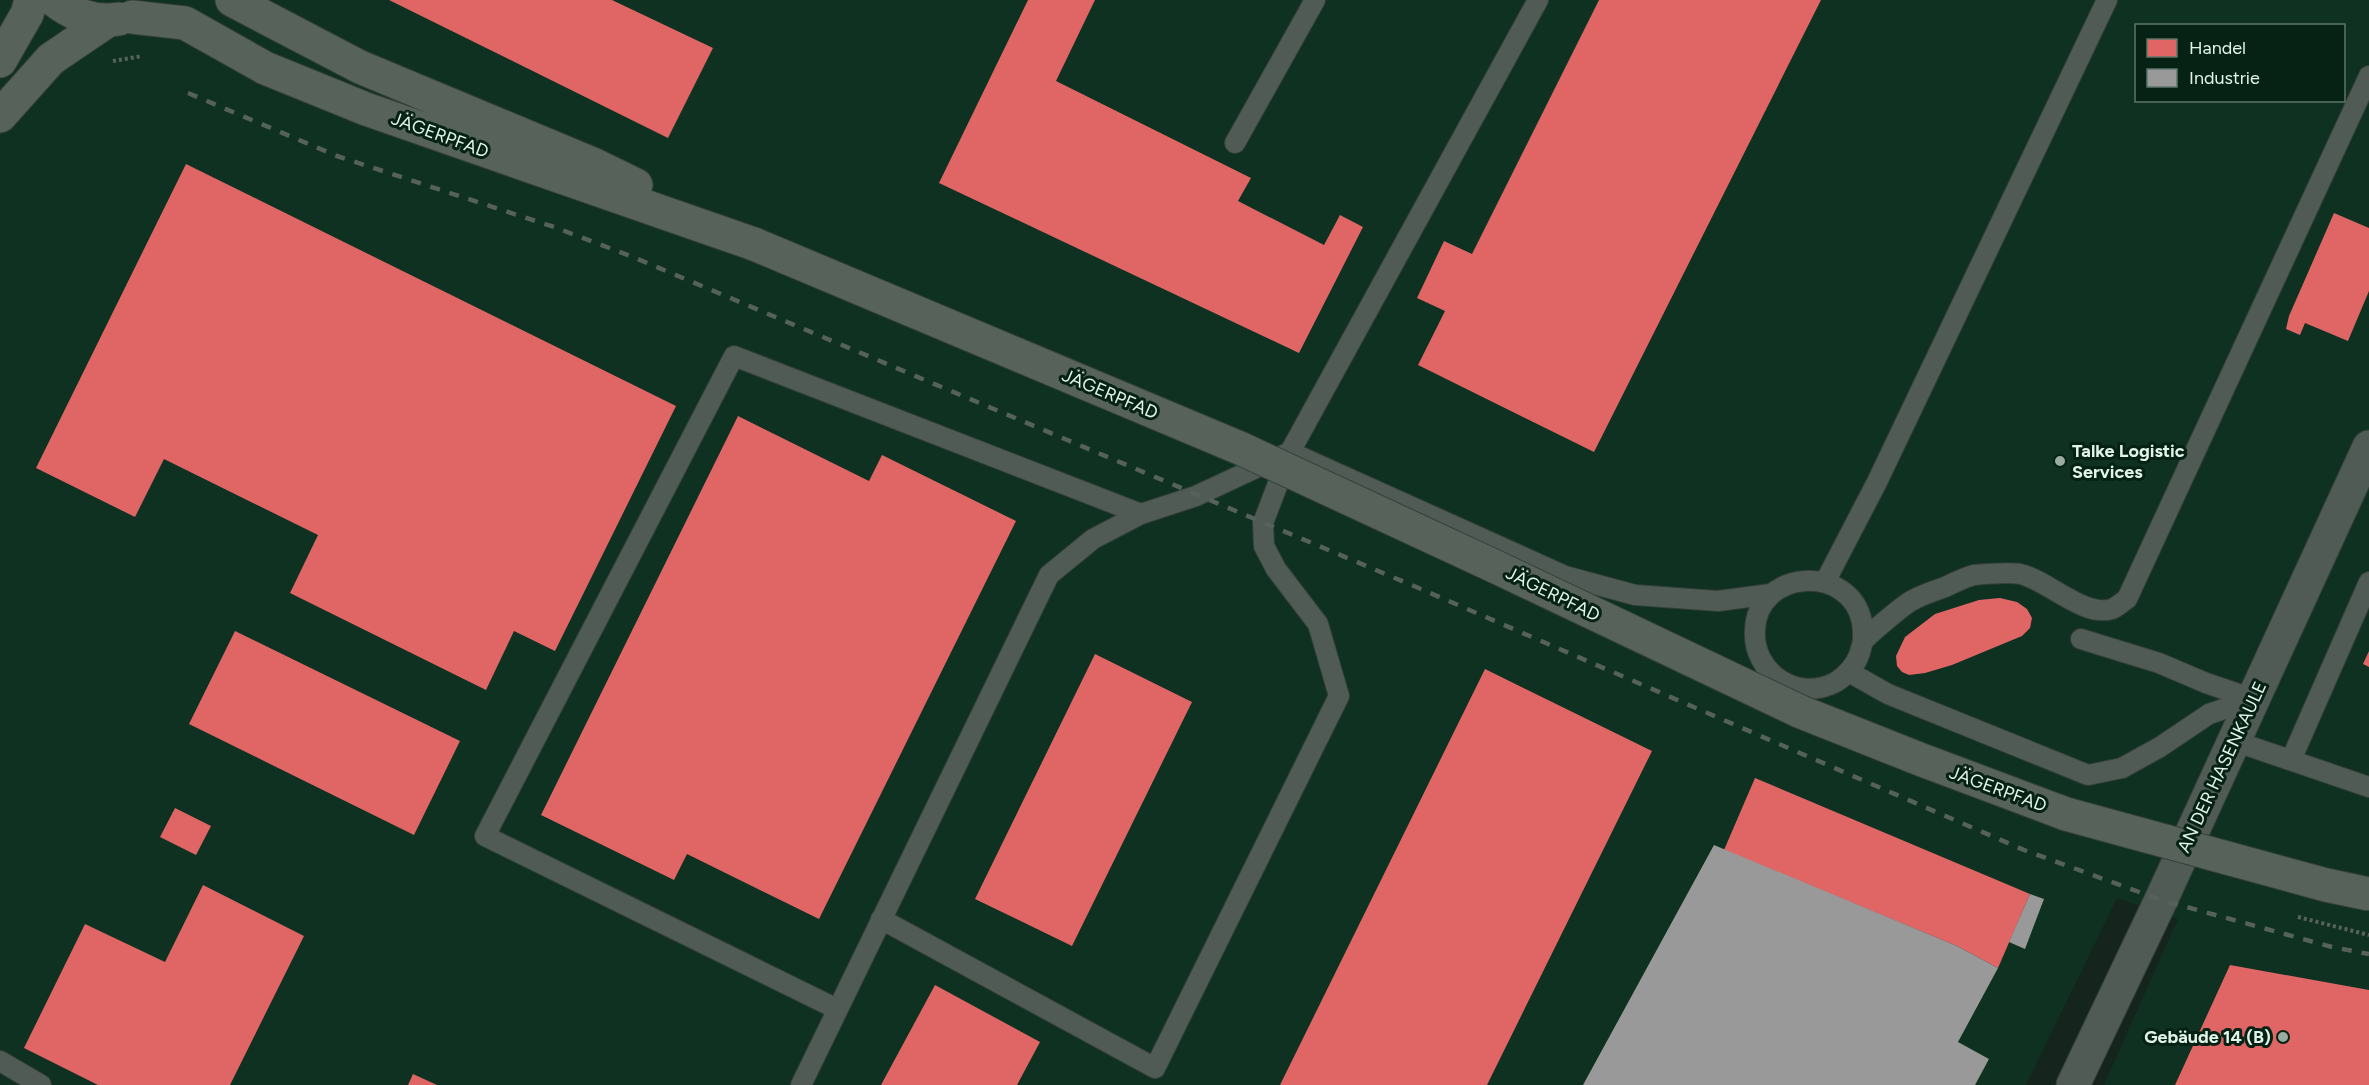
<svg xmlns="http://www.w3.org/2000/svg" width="2369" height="1085" viewBox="0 0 2369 1085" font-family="Figtree,sans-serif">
<rect width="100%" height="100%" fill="#15251d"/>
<!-- built -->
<path fill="#0e3121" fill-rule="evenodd" d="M0 0H2369V1085H2104L2178 919 2117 898 2026 1085H0ZM2136 26H2344V100H2136Z"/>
<!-- shops -->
<path fill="#e06666" d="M389 0H612L713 48 668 138Z
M1028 0H1095L1056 81 1251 178 1238 201 1324 245 1340 215 1363 227 1299 353 939 183Z
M1599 0H1821L1594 452 1418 365 1445 311 1417 298 1444 241 1472 254Z
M186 164 676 406 555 651 514 631 486 690 290 593 318 535 166 460 164 459 135 517 36 468Z
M2334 213 2369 228V291L2348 341 2305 323 2300 335 2286 329 2289 316Z
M738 416 869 481 882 455 1016 521 819 919 687 854 674 880 541 815Z
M2000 598 2017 602 2027 609 2032 618 2030 628 2022 636 1952 665 1925 673 1909 675 1902 672 1897 666 1896 656 1905 637 1935 614 1979 600Z
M235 631 460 741 414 835 189 724Z
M2369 651V667L2363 664Z
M1095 654 1192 702 1072 946 975 899Z
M1485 669 1652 751 1487 1085H1280Z
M1755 778 2030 894 1998 968 1957 946 1724 850Z
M175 808 211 826 196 855 160 837Z
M203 885 304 936 230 1085H98L24 1048 85 924 165 962Z
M2230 965 2369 990V1085H2175Z
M935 985 1040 1042 1017 1085H881Z
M413 1074 437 1085H408Z"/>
<!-- industry -->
<path fill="#999" d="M1714 845 1957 946 1998 968 1958 1042 1989 1059 1975 1085H1583Z
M2030 894 2044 899 2025 949 2009 942Z"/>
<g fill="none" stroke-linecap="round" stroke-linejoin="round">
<!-- service casing -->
<g stroke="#333f39" stroke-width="22">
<path id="service" d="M1538 0 1290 452 1565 576 1635 595 1718 601 1771 594
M1235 143 1315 0
M1825 582 1877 482 2107 0
M2081 639 2159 663 2206 683 2253 699
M1863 641C1863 635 1863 628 1862 622 1850 563 1757 569 1755 630 1752 672 1797 703 1836 682 1845 676 1855 666 1859 655 1861 651 1861 646 1863 642 1866 636 1904 605 1911 601 1921 595 1934 591 1945 587 1954 583 1965 577 1974 575 1985 574 2010 572 2020 574 2046 579 2084 618 2112 609 2117 607 2122 602 2127 599L2369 76
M1849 672 1888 694 2088 775 2122 768 2160 747 2209 714 2253 699
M2234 741 2369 787
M2291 760 2369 582
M837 1009 485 836 734 356 1141 514
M0 1061 41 1085
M801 1085 1049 575 1093 539 1141 514 1196 496 1290 452 1263 523 1264 546 1276 569 1318 624 1339 696 1155 1068 881 919"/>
</g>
<!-- minor casing -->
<g stroke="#333f39" stroke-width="35">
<path id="minor" d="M2073 1085 2161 900 2369 447"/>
</g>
<!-- secondary casing -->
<g stroke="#333f39" stroke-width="35">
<path id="secondary" d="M54 0C73 15 95 23 119 19
M232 0 360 67 595 165 636 185
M132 17 185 23 265 68 366 109 754 244
M0 61 27 14 31 0
M0 116 51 59 107 21"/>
</g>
<!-- path -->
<path stroke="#58635e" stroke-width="4" stroke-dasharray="3 3" stroke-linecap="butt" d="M113 61 142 56"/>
<!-- service -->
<use href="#service" stroke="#505b55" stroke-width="20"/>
<!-- minor -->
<use href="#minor" stroke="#505b55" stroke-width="33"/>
<!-- secondary -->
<use href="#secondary" stroke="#56625a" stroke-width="33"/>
<!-- rail -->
<path stroke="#56615b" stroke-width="4.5" stroke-dasharray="10 10" stroke-linecap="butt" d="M188 93 337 156 554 227 633 257 1421 589 2024 850 2161 900 2332 947 2369 954"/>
<!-- secondary-bridge casing -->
<g stroke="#333f39" stroke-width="35" stroke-linecap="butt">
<path id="secondary-bridge" d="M754 244 1242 449 1496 567 1801 712 1922 760 2066 814 2326 885 2369 894"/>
</g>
<!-- path-bridge -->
<path stroke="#58635e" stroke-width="4" stroke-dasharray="3 3" stroke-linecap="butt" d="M2298 917 2369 935"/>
<!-- secondary-bridge -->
<use href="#secondary-bridge" stroke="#56625a" stroke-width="33"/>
</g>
<!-- markers -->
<g fill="#9aaba2" stroke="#052215" stroke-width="2">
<circle cx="2060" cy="461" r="6"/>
<circle cx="2283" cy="1037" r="6"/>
</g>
<g text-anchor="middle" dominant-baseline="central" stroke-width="6" stroke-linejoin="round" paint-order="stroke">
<!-- street labels -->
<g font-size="18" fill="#e2f3e9" stroke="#052215">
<text transform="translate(440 135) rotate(20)">JÄGERPFAD</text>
<text transform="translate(1110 394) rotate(23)">JÄGERPFAD</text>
<text transform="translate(1553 594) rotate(26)">JÄGERPFAD</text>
<text transform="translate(2222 767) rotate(-65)">AN DER HASENKAULE</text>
<text transform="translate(1998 789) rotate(20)">JÄGERPFAD</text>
</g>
<!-- poi labels -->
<g font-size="18" font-weight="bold" fill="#e2f3e9" stroke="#052215" text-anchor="start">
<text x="2072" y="451">Talke Logistic<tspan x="2072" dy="21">Services</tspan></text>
<text x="2271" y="1037" text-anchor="end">Gebäude 14 (B)</text>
</g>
</g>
<!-- legend -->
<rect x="2135" y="24" width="210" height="78" fill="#052215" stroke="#5d766a" stroke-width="1.5"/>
<rect x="2147" y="39" width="30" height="18" fill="#e06666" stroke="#5d766a" stroke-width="1.5"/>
<text x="2189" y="54" font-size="18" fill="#e2f3e9">Handel</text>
<rect x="2147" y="69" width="30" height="18" fill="#999999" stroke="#5d766a" stroke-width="1.5"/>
<text x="2189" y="84" font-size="18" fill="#e2f3e9">Industrie</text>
</svg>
